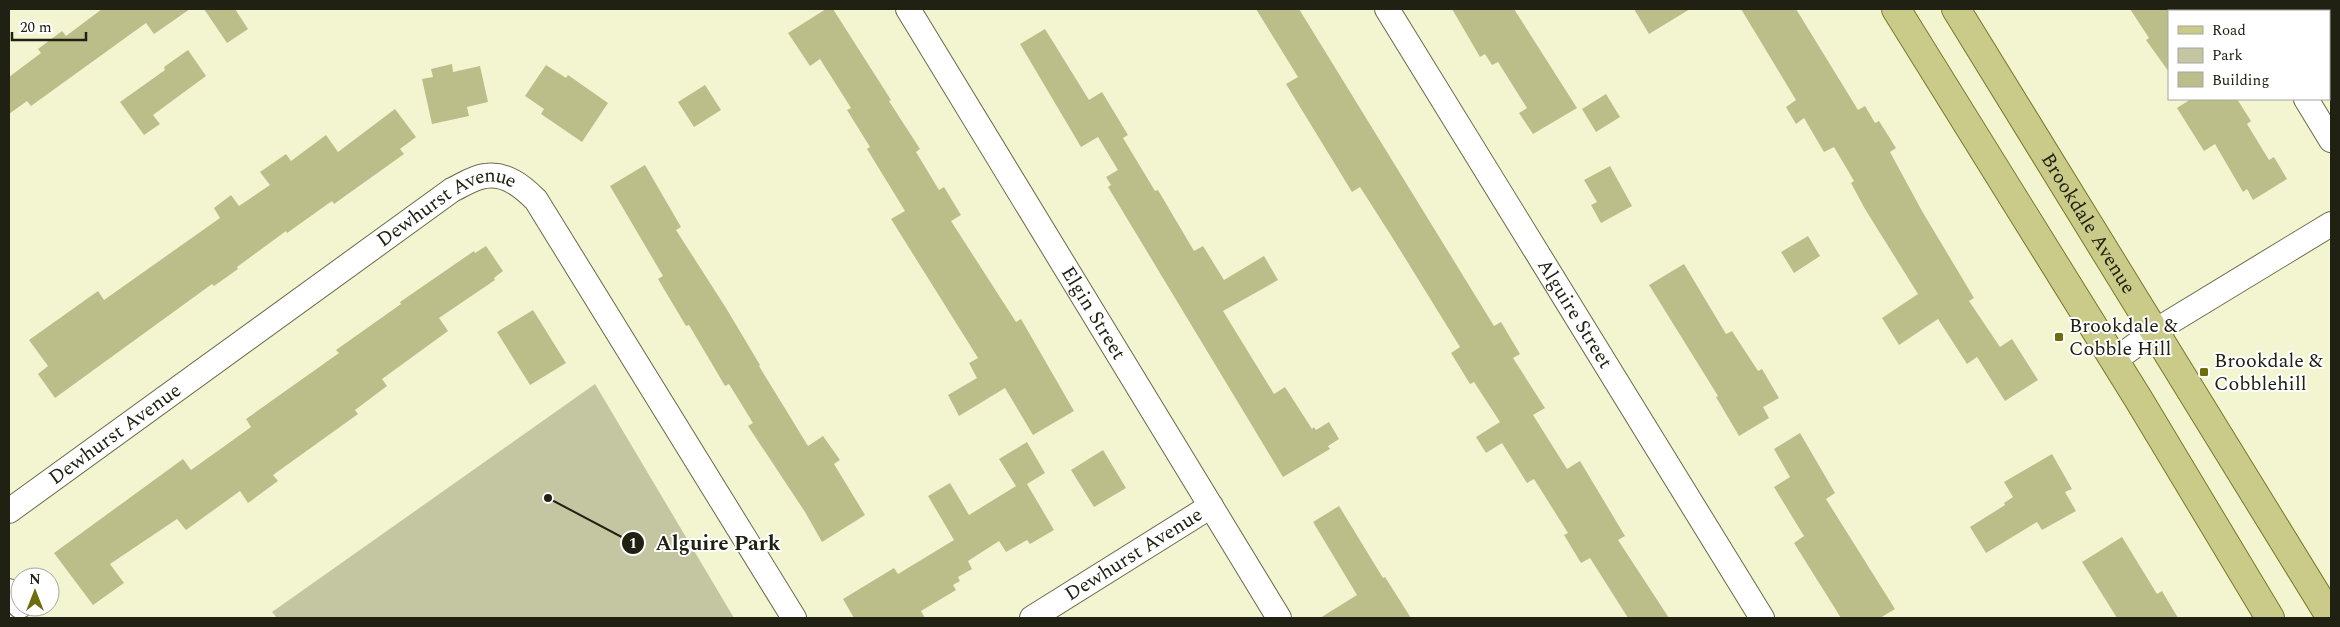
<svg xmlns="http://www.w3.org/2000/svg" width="2340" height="627" viewBox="0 0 2340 627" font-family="Spectral,serif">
<rect width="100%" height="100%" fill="#f3f5d0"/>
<!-- green -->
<path fill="#c4c6a2" d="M595 384 734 618H277L272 612Z"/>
<!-- building -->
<path fill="#bcbe8a" d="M102 9H190L154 34 146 23 31 106 27 101 9 114V77L41 53 38 49 62 31 66 36Z
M204 9H235L248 29 227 43Z
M826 9H833L891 100 889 101 920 149 916 152 939 190 944 187 961 215 951 221 1016 322 1021 319 1074 411 1033 435 1005 388 959 416 948 395 977 378 969 363 978 358 891 219 905 211 867 149 870 147 847 110 851 108 820 59 810 66 788 33Z
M1256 9H1299L1494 326 1501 322 1520 354 1513 358 1545 408 1533 415 1567 469 1580 461 1625 536 1618 540 1669 618H1628L1590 558 1581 563 1564 535 1568 533 1534 479 1527 483 1502 443 1486 453 1476 437 1500 422 1474 382 1470 384 1451 353 1460 347 1392 237 1360 187 1352 192 1286 84 1298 77Z
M1452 9H1514L1577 108 1533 134 1519 113 1527 108 1498 62 1492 65 1485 54 1480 57Z
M1634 9H1690L1649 34Z
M1741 9H1796L1858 110 1865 106 1875 123 1879 121 1896 148 1890 152 1922 211 1974 298 1969 301 2000 347 2012 339 2038 380 2005 401 1977 357 1967 364 1938 319 1899 345 1882 318 1918 294 1865 209 1851 183 1854 181 1834 147 1824 152 1804 118 1796 124 1786 107 1796 100Z
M2130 9H2169V72L2146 40 2149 38Z
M1045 29 1089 100 1102 92 1128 135 1123 138 1155 191 1158 190 1194 251 1203 246 1224 280 1264 256 1278 280 1223 311 1274 394 1285 387 1312 429 1314 427 1316 430 1329 422 1339 439 1328 446 1330 449 1283 477 1108 187 1111 185 1106 177 1118 170 1098 137 1081 147 1020 44Z
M188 50 206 76 153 115 160 124 144 135 120 102 165 70 164 67Z
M452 64 453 72 480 66 488 102 467 107 469 116 432 124 422 79 433 77 431 69Z
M546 65 566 78 568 75 608 103 582 142 541 114 544 109 525 96Z
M705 85 721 110 694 127 678 102Z
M1606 94 1620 117 1596 132 1582 109Z
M2191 99H2237L2251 121 2247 124 2269 160 2274 157 2287 179 2253 200 2247 189 2243 192 2215 144 2204 151 2177 108Z
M395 109 416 137 400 149 404 154 334 204 332 201 287 233 286 231 237 267 238 269 214 286 212 284 55 398 38 374 48 366 29 340 98 291 104 300 220 218 214 208 231 195 239 206 270 185 260 172 286 154 291 161 326 135 338 152Z
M645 165 681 227 676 230 726 308 760 365 759 366 808 446 823 436 840 460 834 464 865 515 822 542 805 512 748 426 753 423 729 384 725 386 689 325 686 326 658 279 663 276 610 186Z
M1610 166 1632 206 1601 223 1591 205 1597 202 1584 180Z
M1808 236 1820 256 1794 273 1781 252Z
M486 246 503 271 494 278 495 280 439 318 448 331 382 379 387 386 355 410 358 414 273 475 278 481 248 503 240 491 186 530 177 519 110 564 124 583 93 605 54 553 183 459 191 470 233 440 251 427 246 419 339 353 336 350 401 304 400 302 474 251 475 253Z
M1684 264 1726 334 1732 331 1758 371 1762 369 1779 398 1763 407 1769 418 1739 436 1716 397 1718 396 1649 285Z
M533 310 566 363 530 385 497 332Z
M1800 433 1835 493 1826 499 1895 609 1880 618H1841L1794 543 1804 536 1774 487 1790 477 1774 449Z
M1027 442 1045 473 1027 484 1054 530 1030 544 1027 540 1006 552 999 541 968 561 972 569 958 577 960 581 953 585 956 590 921 611 925 618H854L843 599 894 568 898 574 954 540 928 496 950 483 969 515 1016 486 999 459Z
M1103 450 1126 488 1094 507 1071 470Z
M2052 454 2072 489 2065 492 2076 511 2042 530 2037 522 1986 553 1970 527 2005 505 2004 503 2013 497 2004 482Z
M1339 506 1383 578 1385 577 1411 618H1320L1357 595 1313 522Z
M2122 537 2157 594 2162 591 2178 618H2117L2082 562Z"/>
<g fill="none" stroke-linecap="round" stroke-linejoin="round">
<!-- minor casing -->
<g stroke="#696a4a" stroke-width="26">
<g id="minor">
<path id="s1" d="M908 9 1279 618"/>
<path id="s2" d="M1387 9 1762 618"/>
<path d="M2251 9 2252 11"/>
<path d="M2306 99 2331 140"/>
<path d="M2115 360 2155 331 2331 224"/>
<path id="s3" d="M9 511 452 190C461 186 474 177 485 176 506 173 522 186 536 200L794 618"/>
<path d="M9 591 20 606"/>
<path id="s4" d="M1032 618 1211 506"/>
</g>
</g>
<!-- primary casing -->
<g stroke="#78792b" stroke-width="30">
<g id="primary">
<path d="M1896 9 2139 400 2270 618"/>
<path id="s5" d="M1956 9 2331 618"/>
</g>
</g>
<!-- minor -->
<use href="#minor" stroke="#fff" stroke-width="24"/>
<!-- primary -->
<use href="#primary" stroke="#cacb88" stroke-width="28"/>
</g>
<!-- markers -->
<g fill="#6d6d0e" stroke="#fff" stroke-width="2">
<rect x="2054" y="332" width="10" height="10" rx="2.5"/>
<rect x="2199" y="367" width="10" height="10" rx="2.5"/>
</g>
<g text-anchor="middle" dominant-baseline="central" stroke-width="4" stroke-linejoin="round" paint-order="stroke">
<!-- street labels -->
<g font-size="20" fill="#202113" stroke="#fff">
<text stroke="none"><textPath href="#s3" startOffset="536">Dewhurst Avenue</textPath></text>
<text stroke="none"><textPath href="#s5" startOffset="252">Brookdale Avenue</textPath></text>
<text stroke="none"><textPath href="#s1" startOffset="356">Elgin Street</textPath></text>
<text stroke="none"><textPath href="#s2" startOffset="358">Alguire Street</textPath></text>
<text stroke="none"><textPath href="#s3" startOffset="131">Dewhurst Avenue</textPath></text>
<text stroke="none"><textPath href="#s4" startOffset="120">Dewhurst Avenue</textPath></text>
</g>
<!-- poi labels -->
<g font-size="20" fill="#202113" stroke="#fff" text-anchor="start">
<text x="2069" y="326">Brookdale &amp;<tspan x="2069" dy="23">Cobble Hill</tspan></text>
<text x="2214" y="361">Brookdale &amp;<tspan x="2214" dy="23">Cobblehill</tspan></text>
</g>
</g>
<!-- callouts -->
<path fill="none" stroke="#202113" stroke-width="2" d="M548 498L633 543"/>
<g fill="#202113" stroke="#fff" stroke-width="2">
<circle cx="548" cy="498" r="5"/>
<circle cx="633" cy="543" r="12"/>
</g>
<g font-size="15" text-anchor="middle" font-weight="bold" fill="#fff">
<text x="633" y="548">1</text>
</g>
<g font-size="21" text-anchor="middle" font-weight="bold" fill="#202113" stroke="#fff" stroke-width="4" stroke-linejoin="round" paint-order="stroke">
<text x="718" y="550">Alguire Park</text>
</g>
<!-- border -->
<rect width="2340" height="627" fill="none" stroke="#202113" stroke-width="20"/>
<!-- legend -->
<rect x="2168" y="10" width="162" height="90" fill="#ffffff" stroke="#a6a6a1"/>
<rect x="2178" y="26" width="25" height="8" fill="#cacb88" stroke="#a6a6a1"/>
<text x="2212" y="35" font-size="15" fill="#202113">Road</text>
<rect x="2178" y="48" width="25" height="15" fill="#c4c6a2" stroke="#a6a6a1"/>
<text x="2212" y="60" font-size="15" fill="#202113">Park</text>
<rect x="2178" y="72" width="25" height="15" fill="#bcbe8a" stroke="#a6a6a1"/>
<text x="2212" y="85" font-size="15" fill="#202113">Building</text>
<!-- north arrow -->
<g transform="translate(35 592)"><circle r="24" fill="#ffffff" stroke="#a6a6a1"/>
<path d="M0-4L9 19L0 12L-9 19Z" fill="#6d6d0e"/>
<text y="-8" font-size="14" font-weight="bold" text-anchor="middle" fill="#202113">N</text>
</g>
<!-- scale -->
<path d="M12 32v8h74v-8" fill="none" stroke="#202113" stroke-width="2.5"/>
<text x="20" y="32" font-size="15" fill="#202113" stroke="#ffffff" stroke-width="4" paint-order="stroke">20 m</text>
</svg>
